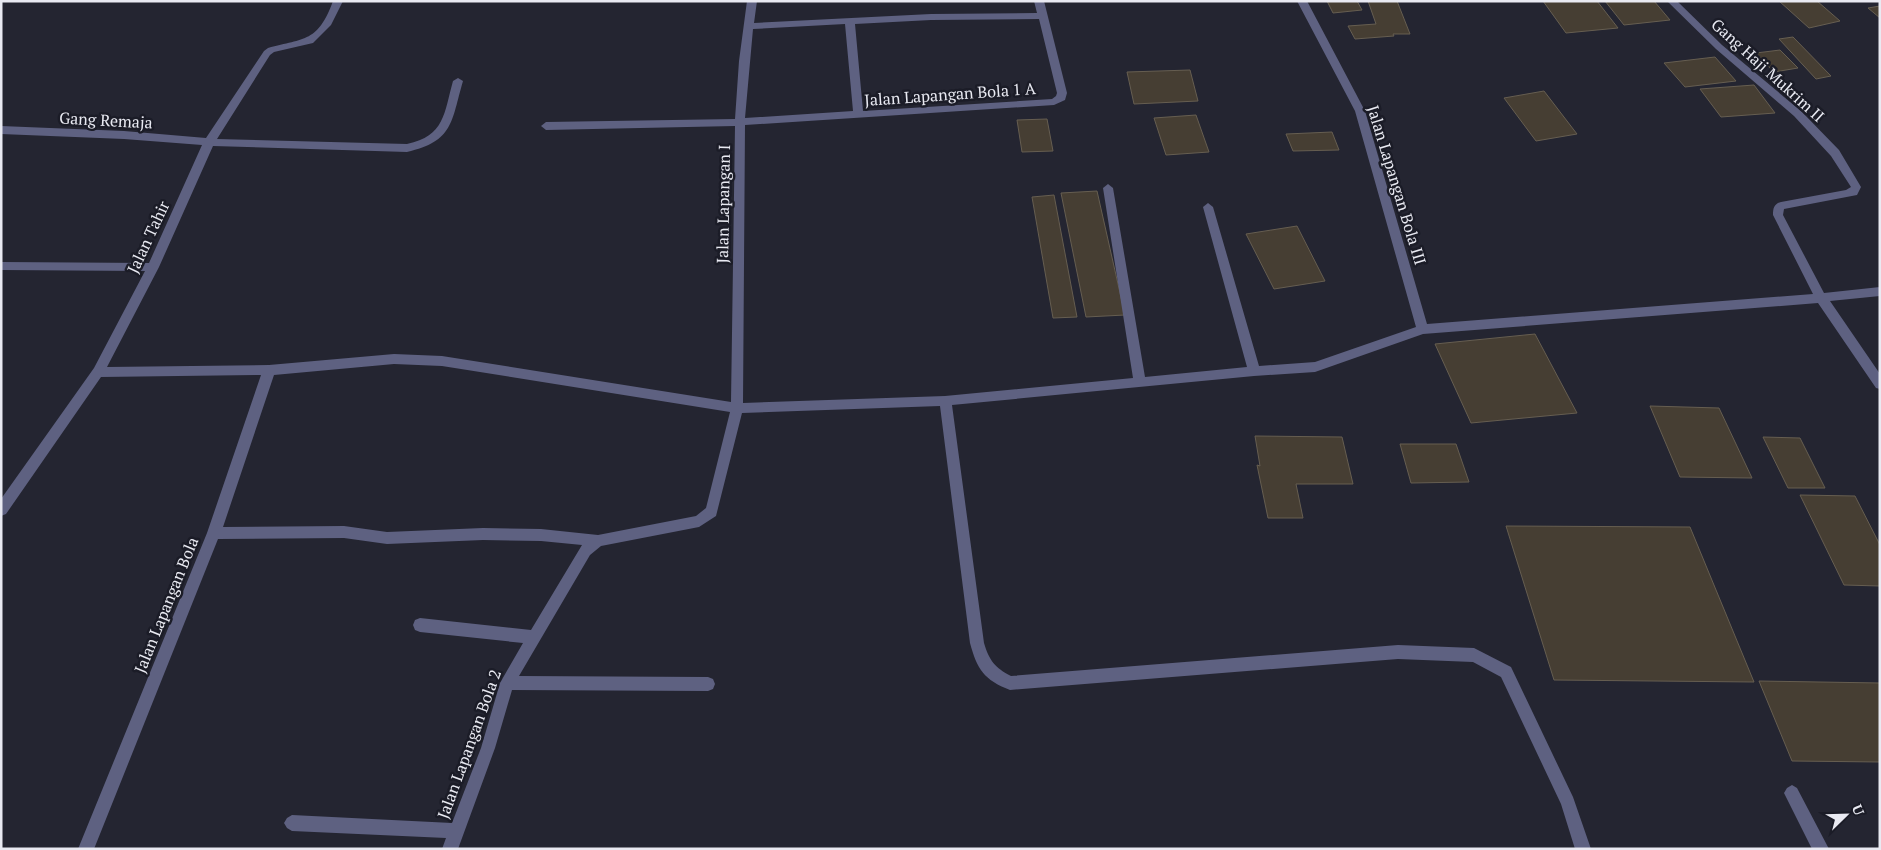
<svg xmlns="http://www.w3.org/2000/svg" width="1881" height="850" viewBox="0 0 1881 850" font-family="'PT Serif',serif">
<rect width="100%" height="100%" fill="#242531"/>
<!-- building -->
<path fill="#463e33" stroke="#665e51" d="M1327 1H1357L1362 10 1333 13Z
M1368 1H1397L1410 34H1393L1394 36 1355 39 1348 26 1376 24Z
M1543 1H1597L1618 28 1566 33Z
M1605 1H1654L1670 20 1624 25Z
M1779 1H1817L1840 21 1809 28Z
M1880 6V18L1868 8Z
M1793 37 1831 76 1816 79 1779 39Z
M1780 50 1798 68 1774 72 1756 53Z
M1715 57 1736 81 1685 87 1664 63Z
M1190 70 1198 101 1134 104 1127 72Z
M1754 85 1775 113 1721 117 1700 89Z
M1544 91 1577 134 1536 141 1504 98Z
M1196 115 1209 152 1166 155 1154 118Z
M1047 119 1053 151 1022 152 1017 120Z
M1332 132 1339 150 1293 151 1286 134Z
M1097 191 1125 315 1086 317 1061 193Z
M1054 195 1077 317 1053 318 1032 197Z
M1297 226 1325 281 1274 289 1246 234Z
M1535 334 1577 413 1471 423 1435 344Z
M1650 406 1719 408 1752 478 1680 477Z
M1255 436 1342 437 1353 484H1296L1303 518H1268L1257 465 1260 466Z
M1763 437 1800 438 1825 488H1788Z
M1400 444H1456L1469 482 1411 483Z
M1800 495 1855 496 1880 545V586L1844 585Z
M1506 526 1690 527 1754 682 1554 680Z
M1759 681 1880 683V762L1792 761Z"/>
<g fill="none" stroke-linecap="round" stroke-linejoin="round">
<!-- street -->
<path fill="#5e6181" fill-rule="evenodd" d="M333 1H343L331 25 313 43 274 52 270 55 217 139 407 144C445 136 444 113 453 81L458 78 463 81C451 122 454 141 407 152L213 146 159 267 107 367 269 365 394 354 442 356 731 402 735 126 546 130 541 126 546 122 735 119 739 61 747 1H757L754 23 931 14 1037 13 1034 1H1044L1067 93 1065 100 1054 105 745 125 743 403 945 396 1133 378 1103 188 1108 184 1113 188 1145 377 1247 367 1203 207 1208 203 1213 207 1259 366 1315 362 1416 327 1355 111 1297 1H1307L1365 111 1427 324 1813 294 1773 215C1773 208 1774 204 1781 202L1846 190 1851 187 1831 156 1794 116 1716 49 1667 1H1677L1722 45 1802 112 1839 150 1861 187 1857 195 1784 209 1783 215 1824 293 1880 287V296L1830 301 1880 374V389L1876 388 1818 303 1423 334 1315 372 1254 376 952 405 984 643C989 660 995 668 1011 676L1398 645 1474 648 1511 667 1573 797 1591 849H1575L1561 804 1501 677 1473 662 1398 659 1010 690C984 680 977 669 970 643L940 406 742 413 716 516 699 527 601 546 590 555 519 676 708 677 713 679 715 684 713 689 708 691 512 690 495 748 458 849H442L446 838 292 831 287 828 284 823 287 818 292 815 452 823 481 748 500 683 523 643 420 632 415 630 413 625 415 620 420 618 531 630 582 545 541 541 483 540 387 544 344 538 218 539 94 849H78L207 533 261 375 101 377 6 514 1 516V499L94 368 145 271 1 270V262L149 263 202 145 124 139 1 134V126L124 131 206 138 264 51 268 48C305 38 318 42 333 1ZM1039 19 1057 93 1056 96 1052 99 863 111 855 24 931 20ZM845 24 853 111 745 118 753 29ZM394 364 442 366 730 412 706 508 696 516 598 535 541 529 483 528 387 532 344 526 223 527 274 375Z
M1792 785 1797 788 1829 849H1812L1784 793 1787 788Z"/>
</g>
<g text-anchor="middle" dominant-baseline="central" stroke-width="5" stroke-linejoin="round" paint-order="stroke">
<!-- street labels -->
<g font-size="16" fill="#e9eaf2" stroke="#1b1c27">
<text transform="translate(1768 70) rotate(42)">Gang Haji Mukrim II</text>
<text transform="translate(950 94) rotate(-4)">Jalan Lapangan Bola 1 A</text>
<text transform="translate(106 120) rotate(3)">Gang Remaja</text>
<text transform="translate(1397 185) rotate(73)">Jalan Lapangan Bola III</text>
<text transform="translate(723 204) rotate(-89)">Jalan Lapangan I</text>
<text transform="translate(148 237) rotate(-65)">Jalan Tahir</text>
<text transform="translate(166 605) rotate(-68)">Jalan Lapangan Bola</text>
<text transform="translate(469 744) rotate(-70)">Jalan Lapangan Bola 2</text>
</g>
</g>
<!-- border -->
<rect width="1881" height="850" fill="none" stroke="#e9eaf2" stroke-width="5"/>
<!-- north arrow -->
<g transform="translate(1846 815) rotate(67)" stroke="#1b1c27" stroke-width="4" paint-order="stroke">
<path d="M0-4L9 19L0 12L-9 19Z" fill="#e9eaf2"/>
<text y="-8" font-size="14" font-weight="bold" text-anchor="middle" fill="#e9eaf2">U</text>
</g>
</svg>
